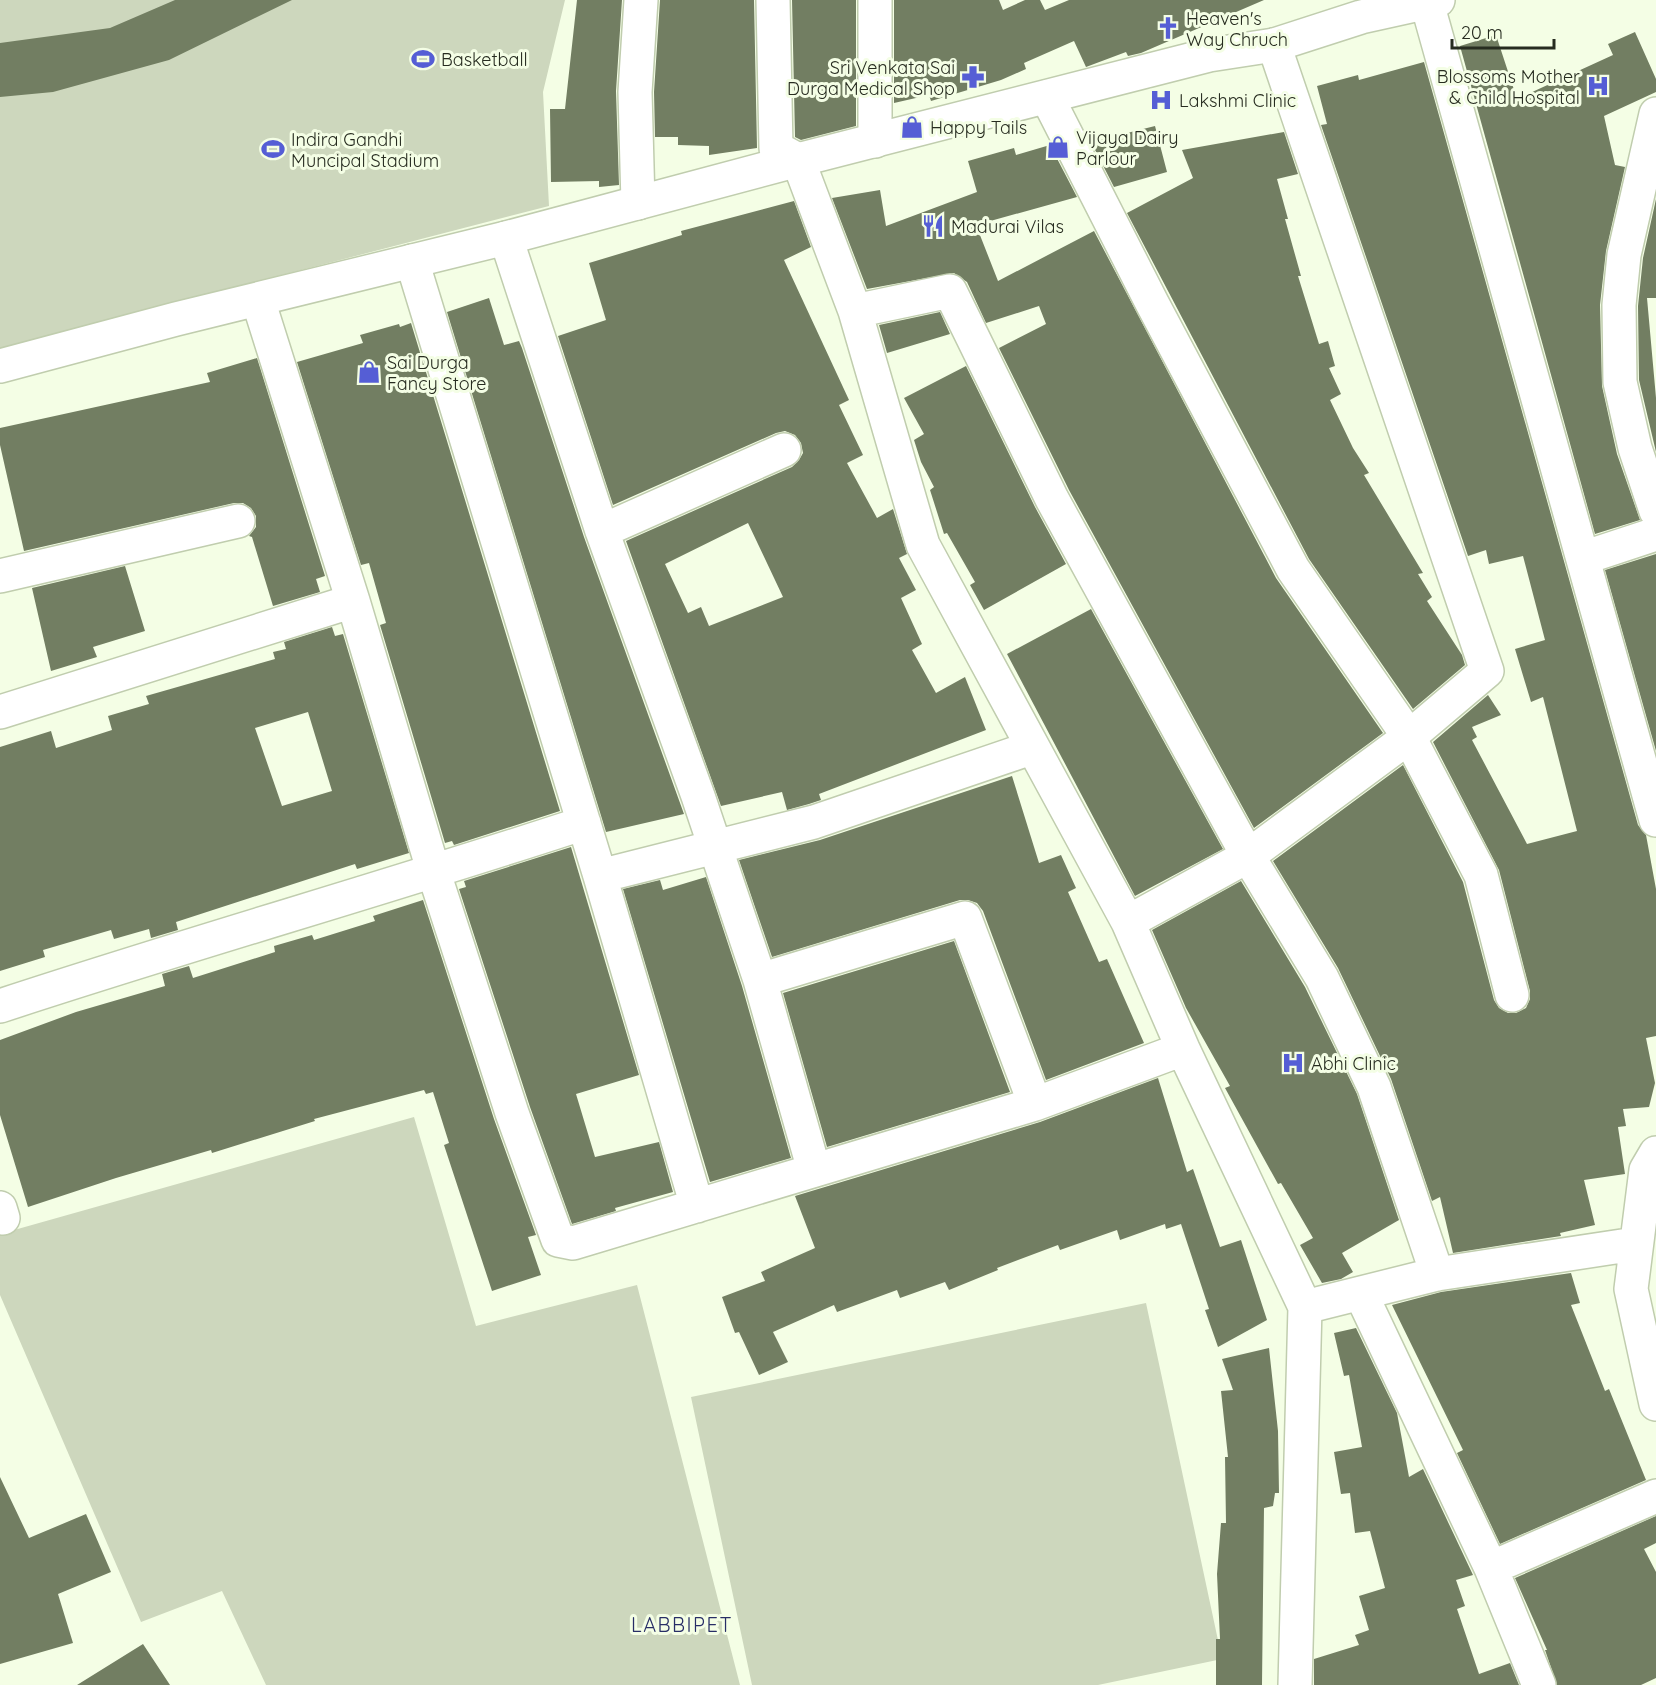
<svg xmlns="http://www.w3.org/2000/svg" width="1656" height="1685" viewBox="0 0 1656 1685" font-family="Quicksand,sans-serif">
<rect width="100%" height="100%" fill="#f4fee5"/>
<!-- green -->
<path fill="#cdd7bd" d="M0 0H565L543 92 549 206 0 348Z
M414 1117 476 1326 637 1285 740 1685H266L222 1591 141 1622 0 1295V1234Z
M1146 1303 1222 1659 1098 1685H752L691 1397Z"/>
<!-- building -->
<path fill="#727e62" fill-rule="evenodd" d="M175 0H292L169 60 53 92 0 97V43L110 28Z
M577 0H622L616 91 619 185 599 187V181L551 182 550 109H565Z
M660 0H754L757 148 709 155V146L678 145V137H655L654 92Z
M792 0H856V126L801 140 795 137Z
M894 0H999L1003 10 1025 0H1040L1045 10 1069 0H1264L1141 53 1128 56 1126 52 1086 67 1074 41 1024 63 1026 69 1001 80 931 101 929 95 894 103Z
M1635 32 1656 79V92L1604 116 1615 165 1625 167 1606 251 1600 305 1602 386 1617 454 1640 520 1595 534 1460 46 1496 35 1517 99 1613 55 1608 44Z
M1424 62 1638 825 1646 835 1656 889V1036L1646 1038 1655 1083 1649 1107 1623 1109 1626 1126 1618 1127 1625 1174 1584 1180 1595 1225 1560 1233 1561 1236 1453 1253 1440 1197 1432 1201 1391 1079 1338 968 1273 861 1403 765 1463 882 1494 1000 1499 1008 1508 1013H1516L1526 1008 1530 999V991L1499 870 1433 742 1488 695 1501 715 1472 727 1477 737 1472 740 1527 844 1577 831 1543 697 1531 702 1515 649 1545 640 1523 556 1489 564 1486 550 1468 556 1321 125 1327 124 1317 86 1358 75 1359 80Z
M1155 126 1167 172 1114 187 1091 142Z
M1284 132 1298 174 1277 179 1288 219H1285L1301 276H1298L1319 344 1328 341 1335 366 1329 368 1341 394 1330 400 1353 448 1369 473 1364 475 1423 573 1418 574 1432 597 1427 601 1462 655 1465 665 1413 709 1309 559 1127 213 1193 178 1182 150Z
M1050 145 1077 197 976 225 998 281 1094 231 1276 578 1383 733 1254 828 1069 490 999 348 1046 324 1039 306 986 323 967 282 954 273 867 289 832 198 880 190 886 226 977 192 968 161 1014 148 1016 155Z
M1656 199V298H1647L1656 398V452L1639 380 1638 306 1643 258Z
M794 201 811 247 784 260 849 400 839 405 863 455 847 463 877 518 893 509 907 554 899 558 916 590 901 598 922 644 912 650 936 693 965 677 986 730 819 794 821 800 809 804 787 810 782 792 721 806 626 541 792 467 799 460 803 453 801 443 795 435 785 431 776 433 613 505 558 336 606 320 589 263 682 235 681 231ZM748 523 783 597 709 626 701 607 688 613 665 564Z
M489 298 504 345 519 341 522 348 584 537 684 814 606 832 447 312Z
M940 312 950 334 887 353 879 325Z
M411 323 560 811 454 845 452 841 445 843 380 625 386 623 369 563 361 565 297 362 363 343 360 335 399 324 400 327Z
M257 358 325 576 316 579 320 592 273 606 252 537 249 536 256 527V516L251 508 243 503H234L24 551 0 445V428L210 382 207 373Z
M966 366 1035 507 1066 564 984 610 970 585 975 582 947 533 944 534 930 490 934 487 921 462 914 440 924 434 904 398Z
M1656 554V751L1605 570Z
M125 566 145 631 93 647 97 657 51 671 32 588Z
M1091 609 1223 849 1135 896 1007 654Z
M332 627 335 636 343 634 409 853 357 869 355 864 176 922 178 930 151 938 149 929 114 939 111 930 43 950 45 957 0 971V747L51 731 56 748 112 730 108 716 149 704 146 696 275 659 273 652 286 649 284 642ZM308 712 332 791 282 806 255 728Z
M1012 776 1039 863 1061 855 1076 888 1068 892 1099 962 1107 959 1144 1043 1046 1080 983 911 977 903 968 900H960L772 957 739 860 820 840Z
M571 847 639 1075 576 1094 595 1157 659 1142 673 1192 615 1208 616 1211 572 1224 530 1107 459 889 466 887 464 881Z
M706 877 742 986 791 1158 710 1182 623 889 660 880 663 890Z
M1241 881 1305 987 1357 1094 1399 1220 1342 1253 1353 1272 1341 1279 1322 1283 1300 1245 1313 1238 1281 1183 1278 1184 1225 1088 1230 1086 1186 1008 1152 930Z
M423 900 494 1119 536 1235 528 1237 541 1275 492 1291 444 1145 449 1143 433 1092 426 1094 424 1090 314 1119 315 1121 212 1153 211 1150 116 1178 28 1207 0 1115V1040L76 1012 165 986 162 974 189 966 193 978 275 952 274 946 312 935 314 940 375 921 373 916Z
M954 941 1010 1092 827 1147 783 993Z
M1158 1078 1187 1172 1193 1169 1220 1247 1241 1240 1267 1320 1218 1347 1205 1310 1209 1309 1181 1224 1166 1229 1165 1224 1120 1240 1117 1230 1060 1250 1058 1245 997 1268 998 1270 949 1290 945 1282 900 1298 897 1290 837 1312 834 1305 773 1332 788 1362 759 1375 739 1332 735 1333 722 1297 765 1281 761 1272 815 1248 795 1196 1040 1122Z
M1571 1273 1580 1303 1571 1305 1605 1391 1609 1389 1646 1480 1500 1544 1457 1453 1463 1450 1392 1305 1441 1292Z
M1356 1328 1397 1413 1409 1477 1423 1469 1473 1575 1456 1580 1465 1606 1457 1609 1479 1674 1510 1663 1519 1685H1314V1659L1359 1645 1355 1635 1369 1630 1359 1596 1385 1588 1370 1531 1355 1533 1350 1493 1341 1494 1334 1452 1362 1447 1349 1375 1344 1376 1334 1333Z
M1269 1348 1278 1431 1279 1493H1275L1273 1506 1264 1508 1262 1685H1216V1639H1220L1217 1574 1221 1523H1226L1225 1457H1228L1221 1391 1233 1390 1222 1359Z
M0 1477 29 1538 86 1514 111 1572 58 1594 73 1643 0 1664Z
M1656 1516V1543L1644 1549 1656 1572V1678L1641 1685H1557L1545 1650H1547L1515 1578Z
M143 1644 170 1685H77Z"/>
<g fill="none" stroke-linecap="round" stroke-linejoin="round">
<!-- minor casing -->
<g stroke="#c0cdae" stroke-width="36">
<path id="minor" d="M773 0 776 148 798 160 855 311 923 545 1128 922 1183 1049 1305 1307 1295 1685
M875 0V141
M1427 3 1656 820
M1047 97 1152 303 1293 569 1409 737 1481 875 1512 995
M1656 114 1624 255 1619 305 1620 382 1635 448 1656 511
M638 203 635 92 641 0
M506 238 602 531 698 796 760 980 814 1170
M412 261 600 876 697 1206
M258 300 353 601 434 873 512 1113 558 1240 573 1243 1035 1104 1183 1049
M855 311 950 291 1052 499 1248 856 1322 978 1374 1087 1437 1274
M602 531 784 450
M1583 558 1656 534
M0 576 238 521
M0 712 353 601
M600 876 814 822 1031 748
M1128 922 1248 856 1409 737 1487 671 1274 45
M760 980 965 918 1035 1104
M0 1006C194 942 390 887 584 823
M1656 1153 1646 1170 1631 1289 1656 1404
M0 1208 3 1218
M1361 1294 1491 1568 1539 1685
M1305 1307 1437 1274 1635 1244
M1491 1568 1656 1496"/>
</g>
<!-- tertiary casing -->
<g stroke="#c0cdae" stroke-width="36">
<path id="tertiary" d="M0 366 176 319 506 238 798 160 1209 55 1274 45 1361 17 1438 0"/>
</g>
<!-- minor -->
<use href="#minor" stroke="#fff" stroke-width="33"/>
<!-- tertiary -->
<use href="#tertiary" stroke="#fff" stroke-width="33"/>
</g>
<!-- icons -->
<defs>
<g id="church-bare" transform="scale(1.8)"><path d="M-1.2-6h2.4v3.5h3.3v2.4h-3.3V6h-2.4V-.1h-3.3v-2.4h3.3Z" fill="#555ed5" stroke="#f4fee5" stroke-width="2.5" paint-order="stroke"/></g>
<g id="stadium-bare" transform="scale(1.8)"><path d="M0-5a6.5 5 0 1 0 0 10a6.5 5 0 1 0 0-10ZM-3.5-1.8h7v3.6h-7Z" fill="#555ed5" stroke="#f4fee5" stroke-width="2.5" paint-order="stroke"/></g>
<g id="pharmacy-bare" transform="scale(1.8)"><path d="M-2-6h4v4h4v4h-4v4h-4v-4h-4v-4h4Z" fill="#555ed5" stroke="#f4fee5" stroke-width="2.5" paint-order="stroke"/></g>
<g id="hospital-bare" transform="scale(1.8)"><path d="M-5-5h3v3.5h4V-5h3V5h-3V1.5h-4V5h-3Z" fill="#555ed5" stroke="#f4fee5" stroke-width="2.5" paint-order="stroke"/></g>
<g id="shop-bare" transform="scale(1.8)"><path d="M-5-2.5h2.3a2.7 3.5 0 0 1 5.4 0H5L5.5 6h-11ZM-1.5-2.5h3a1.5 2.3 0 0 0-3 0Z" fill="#555ed5" stroke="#f4fee5" stroke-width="2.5" paint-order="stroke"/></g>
<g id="restaurant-bare" transform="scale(1.8)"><path d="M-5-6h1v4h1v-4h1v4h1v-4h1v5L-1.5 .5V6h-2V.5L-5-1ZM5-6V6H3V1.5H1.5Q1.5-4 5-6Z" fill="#555ed5" stroke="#f4fee5" stroke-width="2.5" paint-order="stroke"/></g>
</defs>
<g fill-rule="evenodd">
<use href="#church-bare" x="1168" y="28"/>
<use href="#stadium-bare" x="423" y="59"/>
<use href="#pharmacy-bare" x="973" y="77"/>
<use href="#hospital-bare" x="1598" y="86"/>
<use href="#hospital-bare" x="1161" y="100"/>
<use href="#shop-bare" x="912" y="127"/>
<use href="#shop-bare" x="1058" y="147"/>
<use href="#stadium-bare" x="273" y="149"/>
<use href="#restaurant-bare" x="933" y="226"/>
<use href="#shop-bare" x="369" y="372"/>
<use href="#hospital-bare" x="1293" y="1063"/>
</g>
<g text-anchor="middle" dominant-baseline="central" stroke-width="6" stroke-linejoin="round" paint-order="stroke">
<!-- poi labels -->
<g font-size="18" fill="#272c20" stroke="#f4fee5" text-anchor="start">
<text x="1186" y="18">Heaven's<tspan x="1186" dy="21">Way Chruch</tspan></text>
<text x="441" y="59">Basketball</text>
<text x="955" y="67" text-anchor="end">Sri Venkata Sai<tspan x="955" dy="21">Durga Medical Shop</tspan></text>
<text x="1580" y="76" text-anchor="end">Blossoms Mother<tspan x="1580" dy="21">&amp; Child Hospital</tspan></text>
<text x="1179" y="100">Lakshmi Clinic</text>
<text x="930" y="127">Happy Tails</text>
<text x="1076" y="137">Vijaya Dairy<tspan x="1076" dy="21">Parlour</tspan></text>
<text x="291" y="139">Indira Gandhi<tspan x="291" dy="21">Muncipal Stadium</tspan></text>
<text x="951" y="226">Madurai Vilas</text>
<text x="387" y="362">Sai Durga<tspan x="387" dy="21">Fancy Store</tspan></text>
<text x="1311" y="1063">Abhi Clinic</text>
</g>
<!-- neighbourhood labels -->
<g font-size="20" letter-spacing="1.5" fill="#272d66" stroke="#f4fee5">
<text x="682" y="1624">LABBIPET</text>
</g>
</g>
<!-- scale -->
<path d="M1452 39v9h102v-9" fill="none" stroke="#272c20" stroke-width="3"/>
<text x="1461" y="39" font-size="18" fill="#272c20" stroke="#f4fee5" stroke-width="4.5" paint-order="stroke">20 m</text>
</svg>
